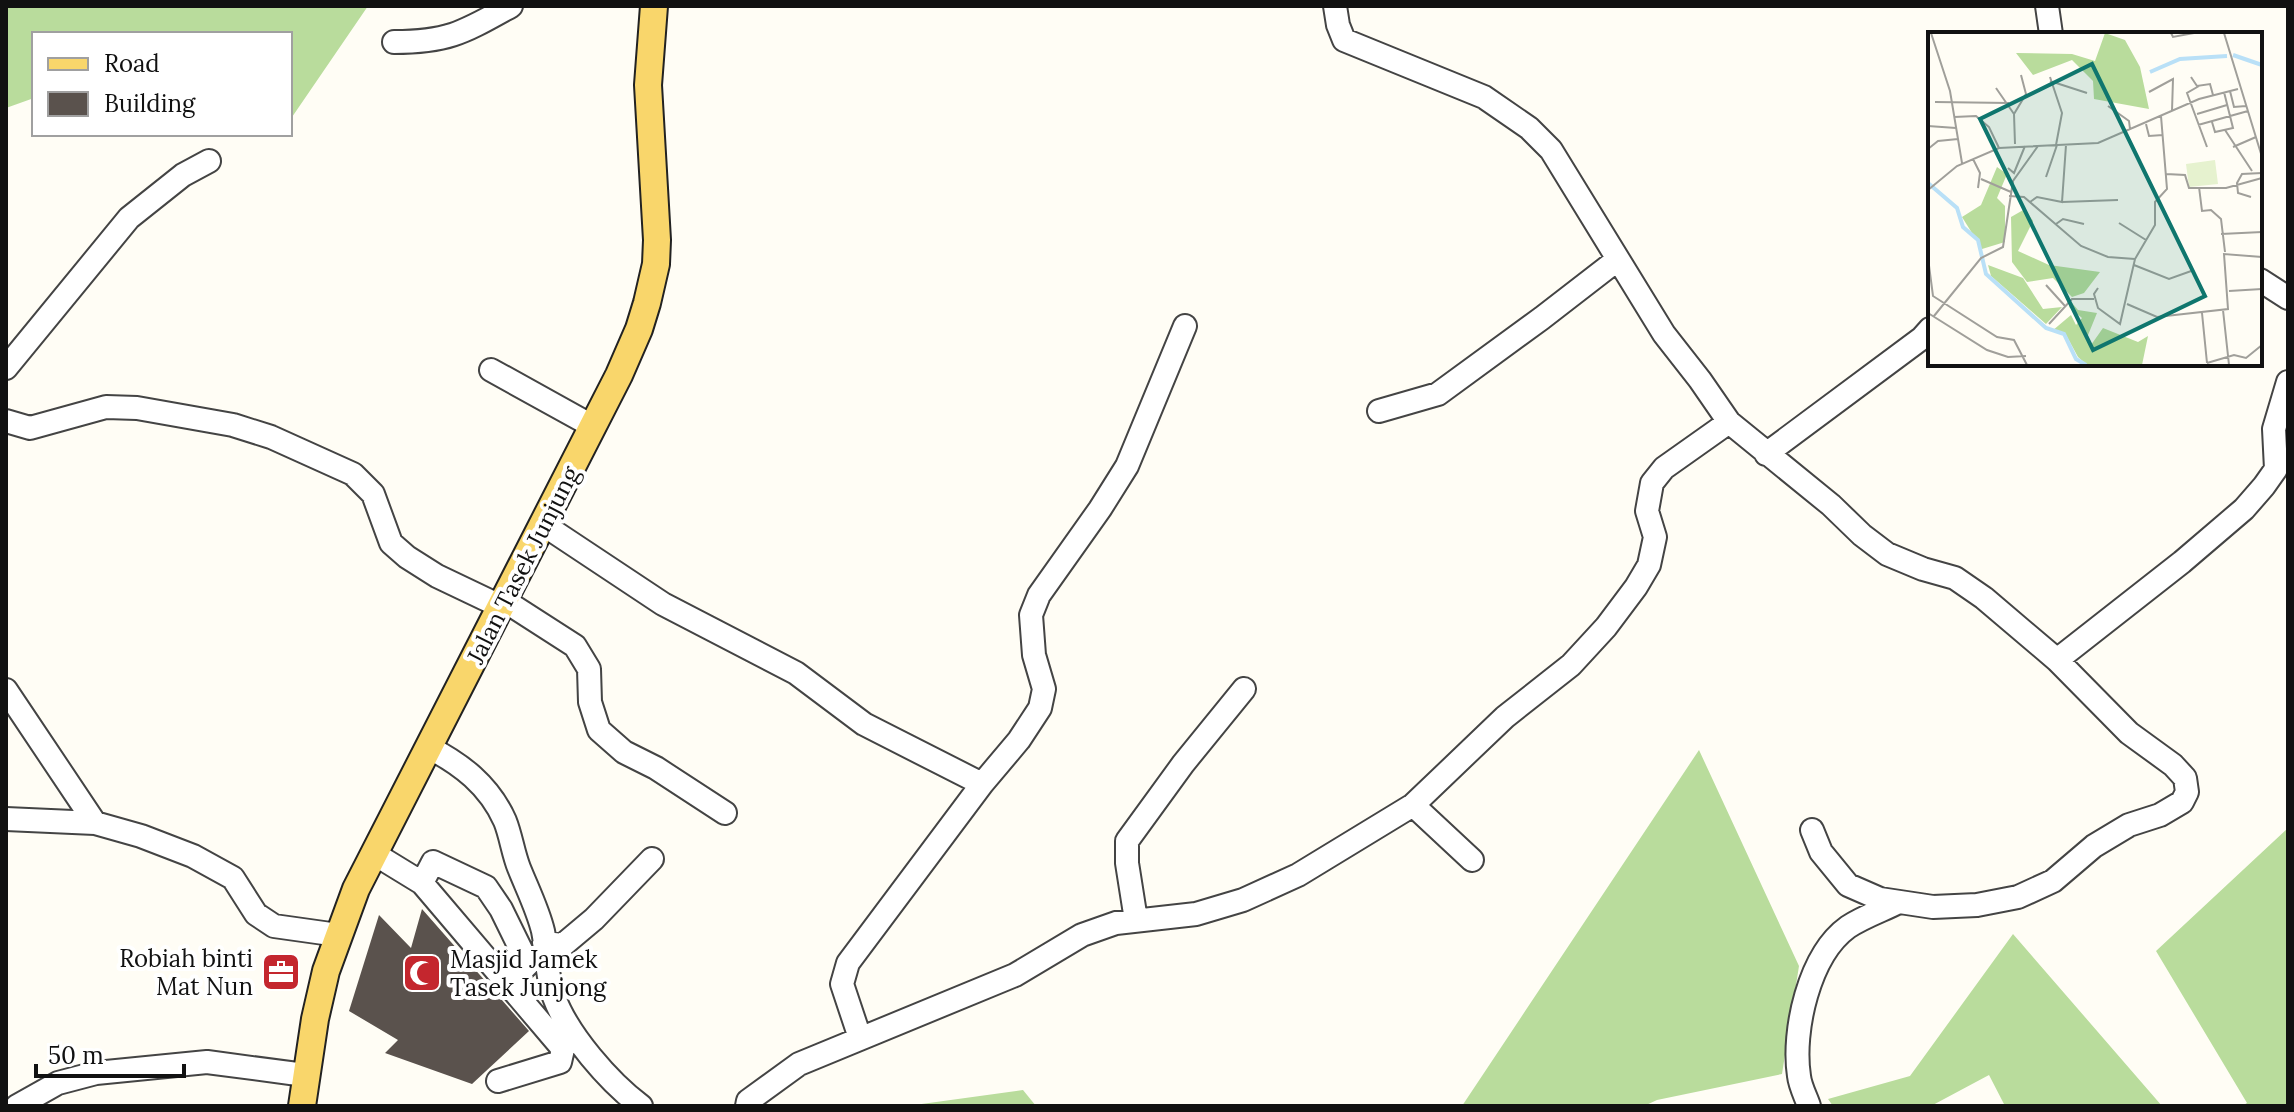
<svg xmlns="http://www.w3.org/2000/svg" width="2294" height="1112" viewBox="0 0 2294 1112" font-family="Lora,serif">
<rect width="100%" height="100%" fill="#fffdf5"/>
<!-- forest -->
<path fill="#b9dc9c" d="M6 6H368L290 120V34H34V98L6 108Z
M1699 750 1799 966 1782 1074 1657 1100 1644 1106H1462Z
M2288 828V1106H2242L2247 1103 2156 951Z
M2013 934 2162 1106H2005L1989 1075 1931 1106H1833L1828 1099 1910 1076Z
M1023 1090 1036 1106H907Z"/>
<!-- building -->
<path fill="#5a524d" d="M422 909 529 1031 472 1084 385 1053 398 1040 349 1011 379 915 411 948Z"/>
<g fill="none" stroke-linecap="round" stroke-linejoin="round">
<!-- minor casing -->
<g stroke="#444" stroke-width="26">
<path id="minor" d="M1335 6 1338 25 1344 40 1484 97 1529 128 1551 150 1664 334 1700 380 1729 422 1831 505 1862 535 1887 554 1923 569 1955 578 1984 598 2057 660 2129 733 2173 765 2185 778 2187 792 2182 802 2160 815 2129 825 2094 846 2053 881 2018 897 1977 905 1933 907 1880 899 1848 885 1821 852 1812 830
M2047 6 2051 34
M394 42C449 42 464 32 511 6
M2260 280 2288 298
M6 368 129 218 183 175 209 161
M491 370 594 427
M1379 411 1438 394 1542 318 1617 260
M6 421 30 428 106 407 137 408 233 425 271 437 353 474 373 494 391 543 407 557 437 576 502 607
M1766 454 1922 338 1930 329
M544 525 663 604 796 673 864 724 982 784 848 963 842 984 860 1038
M505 601 575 646 589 669 590 702 599 730 624 752 656 768 725 813
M2057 660 2182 562 2244 509 2264 486 2276 469 2274 429 2288 382
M6 690 95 823
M428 747C461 764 489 785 505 821 511 836 513 853 519 868 527 888 538 910 543 931 548 955 545 971 554 997 568 1035 609 1082 641 1106
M982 784 1019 740 1040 708 1044 689 1034 655 1031 615 1039 595 1100 509 1127 466 1185 326
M1413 805 1472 860
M6 819 95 823 141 836 193 856 233 878 256 914 274 926 338 935
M373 853 422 883 563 1049 560 1062 498 1081
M422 883 433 862 486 887 501 909 528 964 509 983
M1136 920 1127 863V841L1183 764 1244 689
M544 943 563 945 594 919 652 859
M17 1106 58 1083 96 1073 207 1062 305 1075
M747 1106 748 1101 799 1064 1015 975 1082 935 1116 923 1196 914 1243 900 1298 875 1413 805 1505 717 1571 665 1606 627 1636 587 1649 565 1655 537 1647 511 1652 483 1664 468 1729 422
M1809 1106C1806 1097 1800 1086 1799 1076 1792 1031 1809 955 1848 927 1863 917 1883 910 1899 902"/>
</g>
<!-- major casing -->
<g stroke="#222" stroke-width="30">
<path id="major" d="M302 1106 315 1019 326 971 356 889 619 375 639 329 647 303 656 264 657 240 648 85 654 6"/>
</g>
<!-- minor -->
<use href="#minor" stroke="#fff" stroke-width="22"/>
<!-- major -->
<use href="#major" stroke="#f9d66b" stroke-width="26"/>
</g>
<!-- icons -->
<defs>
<g id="office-square" transform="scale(2)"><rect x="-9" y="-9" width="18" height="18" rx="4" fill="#c4262e" stroke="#fff"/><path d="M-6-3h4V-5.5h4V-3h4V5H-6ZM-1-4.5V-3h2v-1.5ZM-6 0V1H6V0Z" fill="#fff"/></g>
<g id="mosque-square" transform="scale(2)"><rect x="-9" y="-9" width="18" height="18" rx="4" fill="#c4262e" stroke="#fff"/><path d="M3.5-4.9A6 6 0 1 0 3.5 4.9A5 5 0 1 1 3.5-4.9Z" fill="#fff"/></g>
</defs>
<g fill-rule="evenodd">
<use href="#office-square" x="281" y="972"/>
<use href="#mosque-square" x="422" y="973"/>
</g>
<g text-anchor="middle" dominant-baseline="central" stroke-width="8" stroke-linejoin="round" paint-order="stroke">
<!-- street labels -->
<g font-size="24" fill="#111" stroke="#fff">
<text transform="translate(523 565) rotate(-63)">Jalan Tasek Junjung</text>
</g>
<!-- poi labels -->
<g font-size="24" fill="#111" stroke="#fff" text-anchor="end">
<text x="253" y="958">Robiah binti<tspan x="253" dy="28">Mat Nun</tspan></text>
<text x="450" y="959" text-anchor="start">Masjid Jamek<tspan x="450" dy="28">Tasek Junjong</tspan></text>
</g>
</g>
<!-- overview -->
<g transform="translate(1928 32)">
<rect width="334" height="334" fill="#fffdf5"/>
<path d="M177 1 197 8 212 35 221 77 166 67 165 49 144 28 105 43 88 21 144 22 167 29ZM69 135 79 142 69 166 77 174V210L54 217 34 185 53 173ZM97 177 105 189 90 219 121 233 172 240 156 261 144 265 125 246 99 250 84 230 83 185ZM60 233 95 246 115 277 134 275 118 292 63 244ZM144 271 150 278 169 281 158 308 163 313 175 296 210 310 220 304 214 333H159L150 325 137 301 124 299 143 283 148 293 154 286 141 275Z" fill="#b9dc9c"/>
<path d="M287 128 290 152 261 155 258 132Z" fill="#e6f2cf"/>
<path fill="none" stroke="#b9e0f7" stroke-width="4" d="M305 23 334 33M222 40 252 27 299 24M0 151 29 176 35 195 50 208 58 242 118 296 136 302 148 327 158 333"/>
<path fill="none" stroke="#a09f9a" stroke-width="2" d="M3 1 22 59 34 131M243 1 245 5 266 1M296 1 334 125M122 45 134 81 128 113M263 45 269 54 282 52 285 63M122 49 159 61M271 54 259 61 279 115M68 56 86 82 87 112M302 59 306 75 318 74M221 60 245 47 244 79M7 70 81 71M180 74 201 89 202 97M86 82 98 62 93 43M269 82 299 73M26 85 48 84 61 95 71 116M284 90 287 100 305 96 296 60M218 92 221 104 235 103M270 93 320 79M0 94 28 96M297 98 324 139M305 115 328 105M0 117 10 109 30 107M45 127 52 141 50 156M80 136 86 141 97 114M238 142 257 143 261 156H298L334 146M118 145 129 113M53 147 83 160M271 155 274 179 283 178 293 187 297 220M0 158 29 134 71 116 170 111 271 67 310 57M81 164 96 165 153 214 180 225 207 227M323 165 310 161 309 151 314 142 334 141M102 170 109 165 134 170 138 113M134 170 190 168M191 191 218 208M128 192 135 187 156 192M293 202 334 200M0 226 5 264 69 305 86 308 99 333M206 233 241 247 266 238M118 253 137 274M170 256 166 262 170 276 192 292 207 227 227 193V170L239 157 233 84M301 259 334 257M199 272 229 285 300 277 296 222 334 225M295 278 301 333M0 281 59 318 80 325 98 324M274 281 279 331M6 284 53 226 75 215 85 149 110 114M121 292 144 267H166M279 331 306 323 318 326 334 313"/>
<path fill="#0f766e" fill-opacity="0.15" stroke="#0f766e" stroke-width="4" d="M164 32 277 264 165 318 52 87Z"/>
<rect width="334" height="334" fill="none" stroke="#111" stroke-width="4"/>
</g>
<!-- border -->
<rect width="2294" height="1112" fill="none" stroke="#111111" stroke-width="16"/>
<!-- legend -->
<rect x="32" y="32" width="260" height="104" fill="#ffffff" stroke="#a0a0a0" stroke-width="2"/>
<rect x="48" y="58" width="40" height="12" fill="#f9d66b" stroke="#a0a0a0" stroke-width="2"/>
<text x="104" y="72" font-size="24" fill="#111111">Road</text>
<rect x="48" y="92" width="40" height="24" fill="#5a524d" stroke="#a0a0a0" stroke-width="2"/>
<text x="104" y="112" font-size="24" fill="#111111">Building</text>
<!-- scale -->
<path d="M36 1064v12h148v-12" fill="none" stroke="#111111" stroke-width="4"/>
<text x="48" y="1064" font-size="24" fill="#111111" stroke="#ffffff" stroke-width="6" paint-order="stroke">50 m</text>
</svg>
